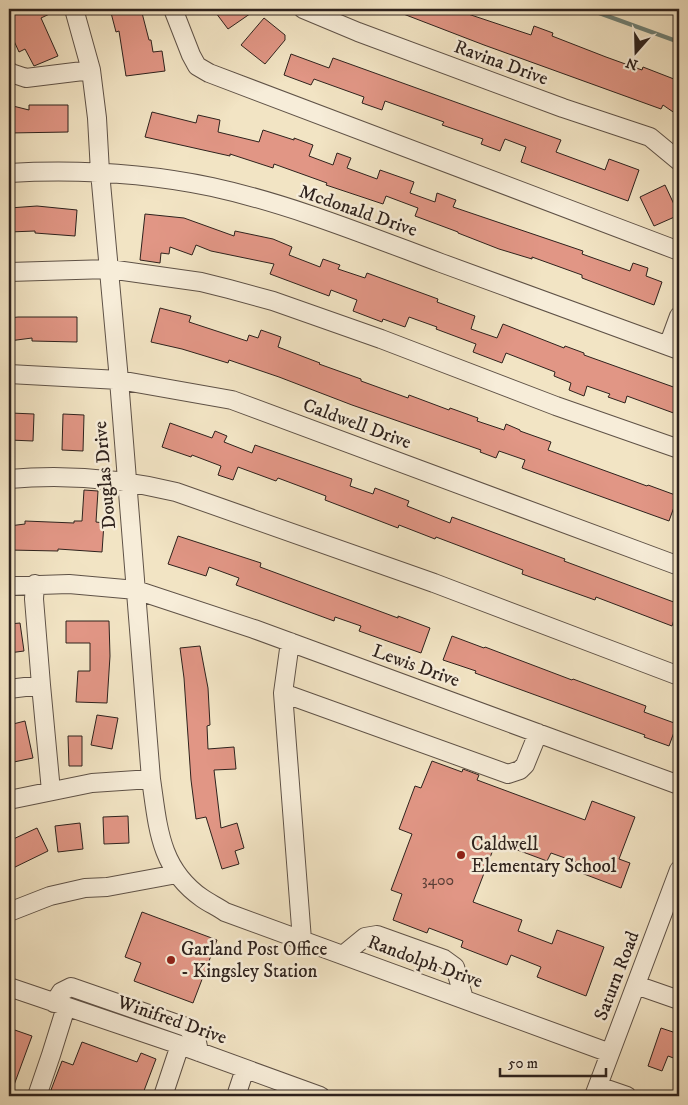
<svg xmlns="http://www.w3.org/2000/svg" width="688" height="1105" viewBox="0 0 688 1105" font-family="'IM FELL DW Pica',serif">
<rect width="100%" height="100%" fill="#f2e4c4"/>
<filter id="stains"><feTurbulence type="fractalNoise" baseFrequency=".004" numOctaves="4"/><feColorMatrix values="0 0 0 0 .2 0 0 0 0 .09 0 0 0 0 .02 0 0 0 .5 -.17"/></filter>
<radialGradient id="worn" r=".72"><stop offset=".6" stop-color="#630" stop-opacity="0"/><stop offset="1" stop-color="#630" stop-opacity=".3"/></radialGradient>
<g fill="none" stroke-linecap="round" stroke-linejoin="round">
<!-- stream -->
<path stroke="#6f8076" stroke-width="4.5" d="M588 9 679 42"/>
</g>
<!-- building -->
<path fill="#e19685" stroke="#2e221d" d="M9 9H60L41 18 58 56 34 66 25 49 19 52 9 30Z
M110 9H141L149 40H151L153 52 162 51 165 71 126 76 119 31 116 32Z
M213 9H257L228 29Z
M393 9H453L531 35 534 26 553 33 552 36 606 57 642 70 643 67 679 81V116L663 105 661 109 484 45 393 10Z
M264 18 285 35V40L265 64 241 45Z
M291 54 329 68 333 58 561 140 556 152 605 170 609 159 639 170 628 201 521 162 526 147 505 139 500 151 481 144 483 139 442 125 444 122 385 101 382 110 362 103 364 97 314 79 311 85 284 75Z
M9 105 29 110V105H68V132L9 133Z
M152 112 196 123 198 115 220 120 218 132 259 142 263 130 294 140V138L313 145 309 156 333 165 337 153 351 158 347 168 377 179 380 170 414 182 410 193 435 202 437 193 456 200 453 207 583 251 582 254 630 271 633 263 648 268 646 276 662 282 654 305 582 278V275L532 257V259L499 249 458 233V232L415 216 418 208 386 196 383 204 326 185 327 183 274 164 273 168 230 154V156L145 137Z
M665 185 679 215 654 226 640 197Z
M37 206 77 210 75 236 35 233V231L9 232V208Z
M145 214 184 218 234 236 235 231 273 239 292 247 289 255 320 267 323 259 340 265 338 269 365 278 367 273 438 299 437 302 475 316 471 329 497 338 503 324 564 348 565 346 584 353V355L679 389V415L627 396 625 403 608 397 610 394 587 386 584 396 569 390 571 383 554 376 555 372 506 353 502 363 473 352 476 344 436 329 437 327 409 317 405 327 383 319 382 322 353 311 357 300 331 290 329 296 270 274 274 264 211 251 196 245 192 255 170 247 169 254 161 253 160 263 140 260Z
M160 308 191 316 189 322 247 341 249 335 258 338 261 330 281 337 278 347 320 363 319 364 361 379V381L408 398 409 395 449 410 450 408 478 418 477 421 504 430 506 424 520 430V431L551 442 548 450 647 486 648 485 678 496 669 521 522 468 525 460 499 451 496 458 480 452 481 450 352 405 279 377 229 360 228 363 182 349 151 342Z
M18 317H77V342L32 341V338L9 341V318Z
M11 413 34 414 33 441 10 440Z
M63 414 84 415 83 451 62 450Z
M170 423 212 438 215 431 227 436 224 442 252 453 255 445 335 473 352 479 350 486 373 494 375 488 409 501 407 506 450 523 452 517 565 559 564 561 679 604 672 626 596 597 595 600 522 574 523 570 436 537 435 539 399 525 398 528 325 500 326 496 278 478 276 481 238 467 233 480 218 475 221 466 192 455 191 457 162 447Z
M84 490 98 491 96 522 104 523 102 552 58 549V551L9 550V526L25 524V521L74 523V521H82Z
M178 536 261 563 260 567 398 618V616L430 628 421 653 359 631 361 626 335 617 334 621 236 585 239 578 209 567 206 576 168 564Z
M66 621H109L110 656 107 703 76 702 78 671H90V643H66Z
M20 623 24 651 9 653V624Z
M452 636 484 648 485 647 572 680 573 679 646 706 644 712 677 724 669 746 644 737 645 735 475 673 476 671 443 660Z
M200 646 208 688 210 725 207 726 208 749 234 747 236 769 214 770 221 828 237 823 244 848 235 851 239 864 222 869 206 817 196 819 191 780 184 678 180 648Z
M97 715 118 718 112 749 91 745Z
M25 721 33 758 9 763V725Z
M68 736H82V766H69Z
M432 761 462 772 463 769 479 775 477 780 585 820 592 801 635 817 619 859 630 863 621 888 576 871 579 863 551 853 547 861 496 842 473 902 522 920 518 931 552 944 557 930 604 947 586 996 537 977 541 967 511 955 507 965 461 947 463 941 429 928 427 933 393 920 402 894 391 890 412 834 399 829 415 786 421 788Z
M128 816 129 843 104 844 103 817Z
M80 823 83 849 58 852 55 826Z
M37 828 48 851 9 870V841Z
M142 912 217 940 193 1003 134 981 141 963 125 957Z
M9 1028 32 1036 10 1096H9Z
M661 1028 679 1034V1060L668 1056 662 1071 648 1066Z
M82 1042 137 1062 141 1053 156 1059 142 1096H61L62 1094 51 1090 62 1061 73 1065Z"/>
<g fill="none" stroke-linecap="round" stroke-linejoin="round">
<!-- minor casing -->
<g stroke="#5f5247" stroke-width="20">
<path id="minor" d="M74 9 91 70 97 118 100 172 119 380 151 779C158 826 159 868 202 898 209 903 218 907 225 912L610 1053
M173 9 191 55 197 66 209 73 679 251
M303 9 358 32 563 108 650 137 679 161
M9 71 11 73 26 78 91 70
M9 173C77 169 145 173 212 187 290 204 366 235 441 263 521 292 600 321 679 350
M9 272 109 269 201 282 229 289 273 301 381 339 556 406 679 449
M668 346 679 316
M9 374 119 380 232 400 679 566
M9 479C64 474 123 479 176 492L434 583 679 676
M9 586 69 584 136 590 254 629 679 785
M290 642 283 693 508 774 520 770 525 765 538 733
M41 685 51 791
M9 689 41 685 34 599 35 584
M283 693 302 940
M9 800 92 783 151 779
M9 912 50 896 85 888 107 887 177 874
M343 955 365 937 377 935 444 959 455 967 464 999
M636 985 679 1000
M9 987 180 1045 320 1096
M54 1003 61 992 71 987 186 1027 196 1037 199 1052
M598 1086 627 1096
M37 1096 51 1055 66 1007
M163 1096 180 1045
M236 1096 245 1069
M594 1096 679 870"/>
</g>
<!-- minor -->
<use href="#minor" stroke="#f7edd9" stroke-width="18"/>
</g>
<!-- markers -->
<g fill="#8f2418" stroke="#f7edd9" stroke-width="2">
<circle cx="461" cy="855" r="5"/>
<circle cx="171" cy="960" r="5"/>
</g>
<g text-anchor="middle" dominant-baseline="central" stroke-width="5" stroke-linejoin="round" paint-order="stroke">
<!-- number labels -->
<g font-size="16" fill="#5b3f37">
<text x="438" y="880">3400</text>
</g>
<!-- street labels -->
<g font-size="19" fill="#2e221d" stroke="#f7edd9">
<text transform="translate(501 63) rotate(20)">Ravina Drive</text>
<text transform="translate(358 211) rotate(19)">Mcdonald Drive</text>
<text transform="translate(357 424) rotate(20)">Caldwell Drive</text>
<text transform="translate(105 475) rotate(-95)">Douglas Drive</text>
<text transform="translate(416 666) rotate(20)">Lewis Drive</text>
<text transform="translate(425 962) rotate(20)">Randolph Drive</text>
<text transform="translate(617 976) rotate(-69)">Saturn Road</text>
<text transform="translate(172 1020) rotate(19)">Winifred Drive</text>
</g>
<!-- poi labels -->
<g font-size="19" fill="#2e221d" stroke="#f7edd9" text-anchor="start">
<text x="471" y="844">Caldwell<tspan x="471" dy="22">Elementary School</tspan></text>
<text x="181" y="949">Garland Post Office<tspan x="181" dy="22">- Kingsley Station</tspan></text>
</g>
</g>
<!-- margin -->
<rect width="688" height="1105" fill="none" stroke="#f2e4c4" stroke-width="30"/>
<rect x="10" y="10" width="668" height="1085" fill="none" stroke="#2e221d" stroke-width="2.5"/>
<rect x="15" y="15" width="658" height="1075" fill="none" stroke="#2e221d"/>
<!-- north arrow -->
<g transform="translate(636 52) rotate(200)" stroke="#f7edd9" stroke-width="4" paint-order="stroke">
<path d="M0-4L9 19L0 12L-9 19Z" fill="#2e221d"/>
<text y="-8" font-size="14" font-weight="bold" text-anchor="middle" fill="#2e221d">N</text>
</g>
<!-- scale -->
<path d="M500 1068v8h106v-8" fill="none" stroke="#2e221d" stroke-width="2.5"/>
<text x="508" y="1068" font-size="15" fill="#2e221d" stroke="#f7edd9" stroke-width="4" paint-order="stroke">50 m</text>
<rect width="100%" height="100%" filter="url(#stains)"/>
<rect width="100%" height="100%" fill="url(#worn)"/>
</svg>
